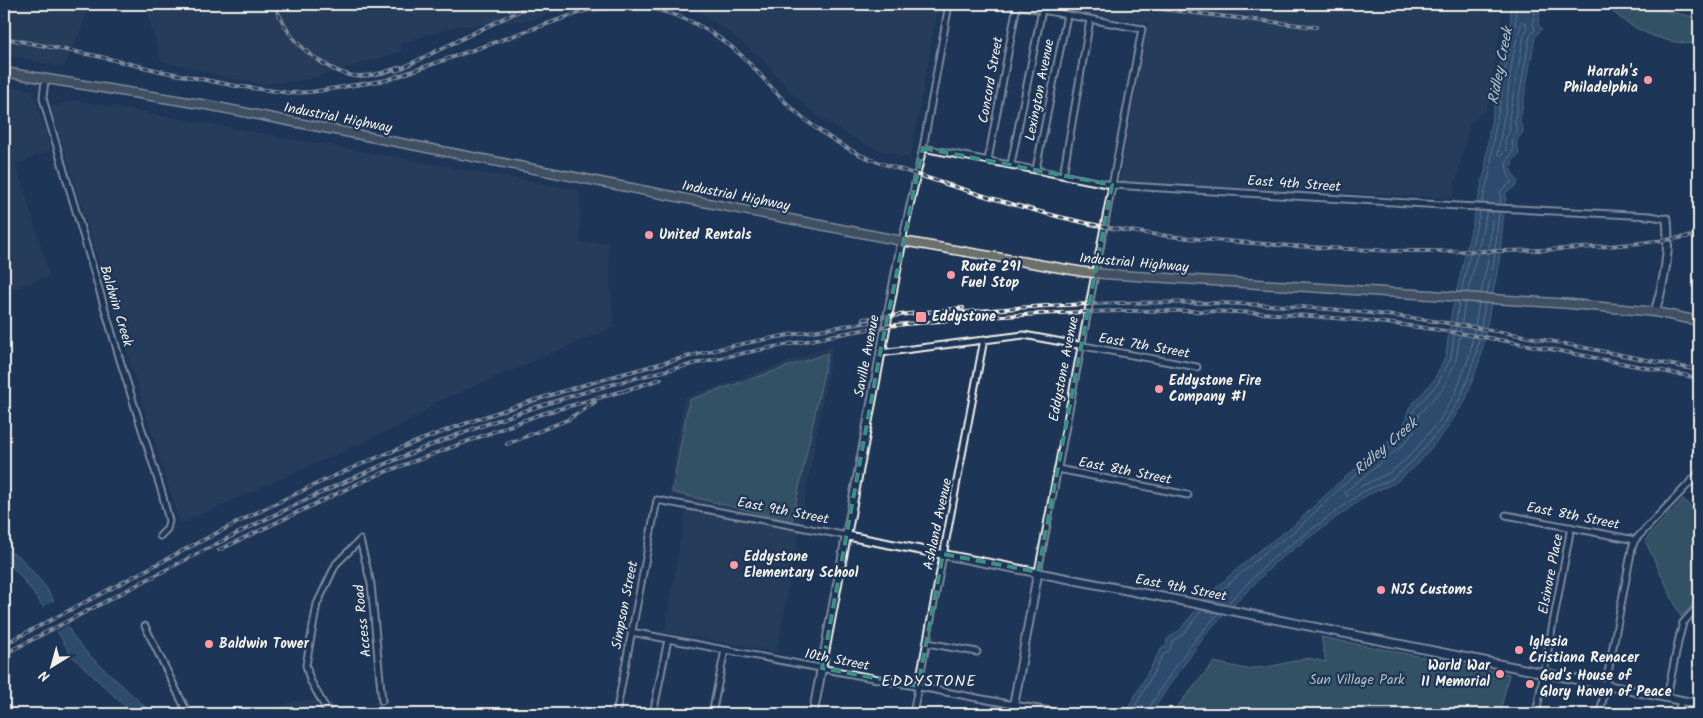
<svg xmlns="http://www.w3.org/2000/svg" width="1703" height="718" viewBox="0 0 1703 718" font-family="Kalam,sans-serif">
<rect width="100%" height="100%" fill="#1d3557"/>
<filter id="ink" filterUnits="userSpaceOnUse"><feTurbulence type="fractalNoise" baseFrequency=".02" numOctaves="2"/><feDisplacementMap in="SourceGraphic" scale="10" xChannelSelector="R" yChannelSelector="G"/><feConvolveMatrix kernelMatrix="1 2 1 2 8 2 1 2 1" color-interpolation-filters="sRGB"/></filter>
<g filter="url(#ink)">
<!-- built -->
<path fill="#33445e" d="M4 4H92L64 67 4 55Z
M144 4H586L563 9 534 20 457 26 401 43V52L316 77 298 81 263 84 224 77 161 61Z
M677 4H939L910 159 865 145 818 117 789 90 760 57 726 30 697 10Z
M1044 4H1501L1503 8 1490 95 1485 112 1470 123 1452 198 1119 182 1148 24Z
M4 85 32 90 52 150 16 164 50 276 4 292Z
M75 100 580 190V243L608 242 614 327 437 402 417 417 393 429 180 524 51 107Z
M833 346 777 652 665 632 687 499 669 495 684 398Z
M293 701H331L337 714H266Z"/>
<!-- green -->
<path fill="#4f7374" stroke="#a2b2ae" d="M1605 4H1646L1658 9 1699 18V44C1664 44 1629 30 1605 4Z
M828 353 792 521 672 492 689 400Z
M1683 499 1699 513V597L1681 617 1645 540Z
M1321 637 1509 674 1500 713 1478 709 1477 714H1171L1214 662 1246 669 1272 666 1308 658 1326 662Z"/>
<!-- water -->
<path fill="#416888" stroke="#899fae" d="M1510 4H1541L1538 24 1542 29 1535 37 1520 120V123L1523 128V132L1516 141 1519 155 1513 159 1511 171 1518 182 1516 186 1506 192 1499 262 1481 356 1466 399 1448 427 1418 464 1395 483 1367 495 1276 562 1209 630 1168 687 1151 714H1125L1162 647H1166L1167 639 1180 630 1207 596 1235 571 1265 546 1292 527 1336 485 1397 435 1403 428 1409 408 1434 380 1446 355 1451 315 1485 171 1489 133 1494 108 1501 61 1511 19Z
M4 549 19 556 46 587 73 636 89 655 153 714H133L71 655 42 605 19 574 4 559Z"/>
<!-- pier -->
<path fill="#1d3557" d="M56 600 69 625 55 632 41 608Z"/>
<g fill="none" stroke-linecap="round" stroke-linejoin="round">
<!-- shore -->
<path stroke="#acbac2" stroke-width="1" d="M1522 22 1526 23 1527 29 1524 35 1509 118 1510 130 1505 140 1506 150 1500 156 1498 154C1500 138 1503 123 1506 107 1510 79 1512 49 1522 22Z
M1482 203 1490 172 1494 134 1499 109 1506 62 1516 21 1515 4
M1500 204 1501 190 1512 182C1506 171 1503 162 1513 152L1512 139 1517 131 1515 124V119L1530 36 1535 30 1533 23 1536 4
M1461 292 1480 211
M1468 292 1487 211
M1481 293 1488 260 1493 212
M1487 294 1494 261 1499 212
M1465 302 1456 360 1444 387 1419 414 1413 433 1404 444 1345 492 1346 496H1348L1361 486 1389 473 1410 456 1439 421 1455 394 1470 354 1479 303
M1209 601 1268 550 1295 531 1340 488 1400 439 1407 430 1413 411 1438 383 1451 358 1459 302
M1226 605 1273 558 1364 491 1392 479 1414 460 1444 424 1461 397 1476 355 1485 303
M1131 714 1163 655 1170 650 1172 642 1184 633 1202 610
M1147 714 1148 710C1168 676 1191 642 1219 613"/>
<!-- street casing -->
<g stroke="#f4f1e8" stroke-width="9">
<path id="street" d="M1010 4 1142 29 1038 572
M45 80 43 98 47 113 120 360 162 493 169 521 167 529 160 536
M923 148 1112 185 1458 206 1650 216 1667 219
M988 160 1017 5
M1011 164 1042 10
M1036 169 1067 15
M1063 175 1090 20
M902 241 923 148 949 4
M880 353 1024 335 1197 367
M1058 469 1188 495
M1506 515 1635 540
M145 626 188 714
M631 632 1014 705 1069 714
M927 643 977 652
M1667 697 1679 638 1683 623 1699 605
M329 714 310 680 306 665 317 604 336 564 360 540 371 584 382 701
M616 714 657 500 848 536
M653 714 668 639
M712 714 725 650
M913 714 984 339
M1536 714 1571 527
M1600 714 1632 548 1635 540 1699 473
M1678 714 1681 700"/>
</g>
<!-- secondary casing -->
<g stroke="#f4f1e8" stroke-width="11">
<path id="secondary" d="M1655 312C1664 283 1670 250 1667 219
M848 536 1193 603 1699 704
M813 714C844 556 871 398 902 241
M1012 714 1038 572"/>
</g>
<!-- primary casing -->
<g stroke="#f4f1e8" stroke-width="11">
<path id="primary" d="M4 72 207 105 902 241 1084 272
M1104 274 1571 304 1655 312 1699 321"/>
</g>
<!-- street -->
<use href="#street" stroke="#1d3557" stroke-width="5"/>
<!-- secondary -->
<use href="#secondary" stroke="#1d3557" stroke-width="7"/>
<!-- primary -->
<use href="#primary" stroke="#6c706d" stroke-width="8"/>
<!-- rail casing -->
<g stroke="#f4f1e8" stroke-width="4">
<path id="rail" d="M274 4C279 15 285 28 293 38 307 54 334 74 355 76 371 77 386 72 401 67
M1113 4 1165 9
M1160 9 1316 27
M1200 9 1228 4
M4 38 97 56 160 71 236 86 290 93 311 92 387 80 584 11C603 8 623 5 643 7 679 12 715 31 742 56 761 74 776 95 796 112 818 131 843 148 870 159 896 169 923 176 949 185 989 197 1028 210 1069 219 1124 233 1182 238 1239 242 1302 247 1364 251 1428 251 1519 252 1609 250 1699 235
M396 71 533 4
M955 313C1101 299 1249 298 1395 316 1497 328 1598 351 1699 370
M863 319 963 308
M623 391 661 379
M507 444 567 420 595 402
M219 550 359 483 385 472 541 414 630 389
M4 644C128 582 248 511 376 458 487 412 602 377 719 349 769 337 820 330 871 322
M4 654C159 575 311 488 476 428 581 389 691 362 801 342 827 337 853 331 880 327 912 323 945 321 977 318 1104 308 1231 308 1358 320 1473 331 1586 357 1699 378"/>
</g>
<!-- rail -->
<use href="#rail" stroke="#1d3557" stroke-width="2" stroke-dasharray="5.5" stroke-linecap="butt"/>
<!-- primary-bridge casing -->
<g stroke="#f4f1e8" stroke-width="11" stroke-linecap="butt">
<path id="primary-bridge" d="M1084 272 1104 274"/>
</g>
<!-- primary-bridge -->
<use href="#primary-bridge" stroke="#6c706d" stroke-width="8"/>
</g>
</g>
<!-- marked area -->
<path d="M0 0H1703V718H0ZM923 148 1112 185 1038 572 943 554 918 686 822 668 880 353Z" fill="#1d3557" fill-opacity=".55" fill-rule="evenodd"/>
<path fill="none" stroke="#3d8f86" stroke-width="4" stroke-dasharray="10 6" stroke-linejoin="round" d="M923 148 1112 185 1038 572 943 554 918 686 822 668 880 353Z"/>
<!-- markers -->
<g fill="#ff9aa2" stroke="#1d3557" stroke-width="2">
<circle cx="1648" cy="80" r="5"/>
<circle cx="649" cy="235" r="5"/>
<circle cx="951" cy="275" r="5"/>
<rect x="915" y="311" width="12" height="12" rx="2.5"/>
<circle cx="1159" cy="389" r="5"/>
<circle cx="734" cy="565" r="5"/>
<circle cx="1381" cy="590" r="5"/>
<circle cx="209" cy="644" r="5"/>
<circle cx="1519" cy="650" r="5"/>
<circle cx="1500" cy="674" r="5"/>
<circle cx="1530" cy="684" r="5"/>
</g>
<g text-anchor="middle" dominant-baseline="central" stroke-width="4.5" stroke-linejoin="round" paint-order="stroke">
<!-- poi labels -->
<g font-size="14" font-weight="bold" fill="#f4f1e8" stroke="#1d3557" text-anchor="start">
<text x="1638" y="72" text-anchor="end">Harrah's<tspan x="1638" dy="16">Philadelphia</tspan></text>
<text x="659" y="235">United Rentals</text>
<text x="961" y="267">Route 291<tspan x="961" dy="16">Fuel Stop</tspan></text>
<text x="932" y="317">Eddystone</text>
<text x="1169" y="381">Eddystone Fire<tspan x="1169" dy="16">Company #1</tspan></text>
<text x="744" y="557">Eddystone<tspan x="744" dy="16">Elementary School</tspan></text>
<text x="1391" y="590">NJS Customs</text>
<text x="1529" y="642">Iglesia<tspan x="1529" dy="16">Cristiana Renacer</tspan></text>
<text x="219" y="644">Baldwin Tower</text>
<text x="1490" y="666" text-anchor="end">World War<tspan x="1490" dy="16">II Memorial</tspan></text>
<text x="1540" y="676">God's House of<tspan x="1540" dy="16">Glory Haven of Peace</tspan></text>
</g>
<!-- street labels -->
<g font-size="14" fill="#f4f1e8" stroke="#1d3557">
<text transform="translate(991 80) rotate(-80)">Concord Street</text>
<text transform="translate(1040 90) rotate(-79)">Lexington Avenue</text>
<text transform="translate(338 118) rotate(11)">Industrial Highway</text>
<text transform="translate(1294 184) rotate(4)">East 4th Street</text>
<text transform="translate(736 196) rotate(11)">Industrial Highway</text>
<text transform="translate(1134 263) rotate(5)">Industrial Highway</text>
<text transform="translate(116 306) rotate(73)">Baldwin Creek</text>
<text transform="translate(1144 346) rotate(10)">East 7th Street</text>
<text transform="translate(867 356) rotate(-79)">Saville Avenue</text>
<text transform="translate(1064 369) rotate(-79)">Eddystone Avenue</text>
<text transform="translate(1125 471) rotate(11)">East 8th Street</text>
<text transform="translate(783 511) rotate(11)">East 9th Street</text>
<text transform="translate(1573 516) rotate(11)">East 8th Street</text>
<text transform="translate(938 524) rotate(-78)">Ashland Avenue</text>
<text transform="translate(1551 574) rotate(-79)">Elsinore Place</text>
<text transform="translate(1181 588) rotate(11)">East 9th Street</text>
<text transform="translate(625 605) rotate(-79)">Simpson Street</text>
<text transform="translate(363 621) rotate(-96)">Access Road</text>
<text transform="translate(837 660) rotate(11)">10th Street</text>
</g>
<!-- park labels -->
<g font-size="14" fill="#b2bfba" stroke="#1d3557">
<text x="1357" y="680">Sun Village Park</text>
</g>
<!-- water labels -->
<g font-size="15" font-style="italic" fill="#b5c1c6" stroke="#1d3557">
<text transform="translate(1501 66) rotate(-79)">Ridley Creek</text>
<text transform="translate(1386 447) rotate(-41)">Ridley Creek</text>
</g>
<!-- quarter labels -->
<g font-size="16" letter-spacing="1" fill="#f4f1e8" stroke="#1d3557">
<text x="929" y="681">EDDYSTONE</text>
</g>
</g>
<!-- margin -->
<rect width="1703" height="718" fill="none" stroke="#1d3557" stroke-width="20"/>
<rect x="10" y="10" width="1683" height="698" fill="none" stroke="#f4f1e8" stroke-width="2" filter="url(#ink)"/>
<!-- north arrow -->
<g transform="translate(52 666) rotate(217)" stroke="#1d3557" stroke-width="4" paint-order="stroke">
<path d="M0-4L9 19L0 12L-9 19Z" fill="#f4f1e8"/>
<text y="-8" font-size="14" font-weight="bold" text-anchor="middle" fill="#f4f1e8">N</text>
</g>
</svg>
